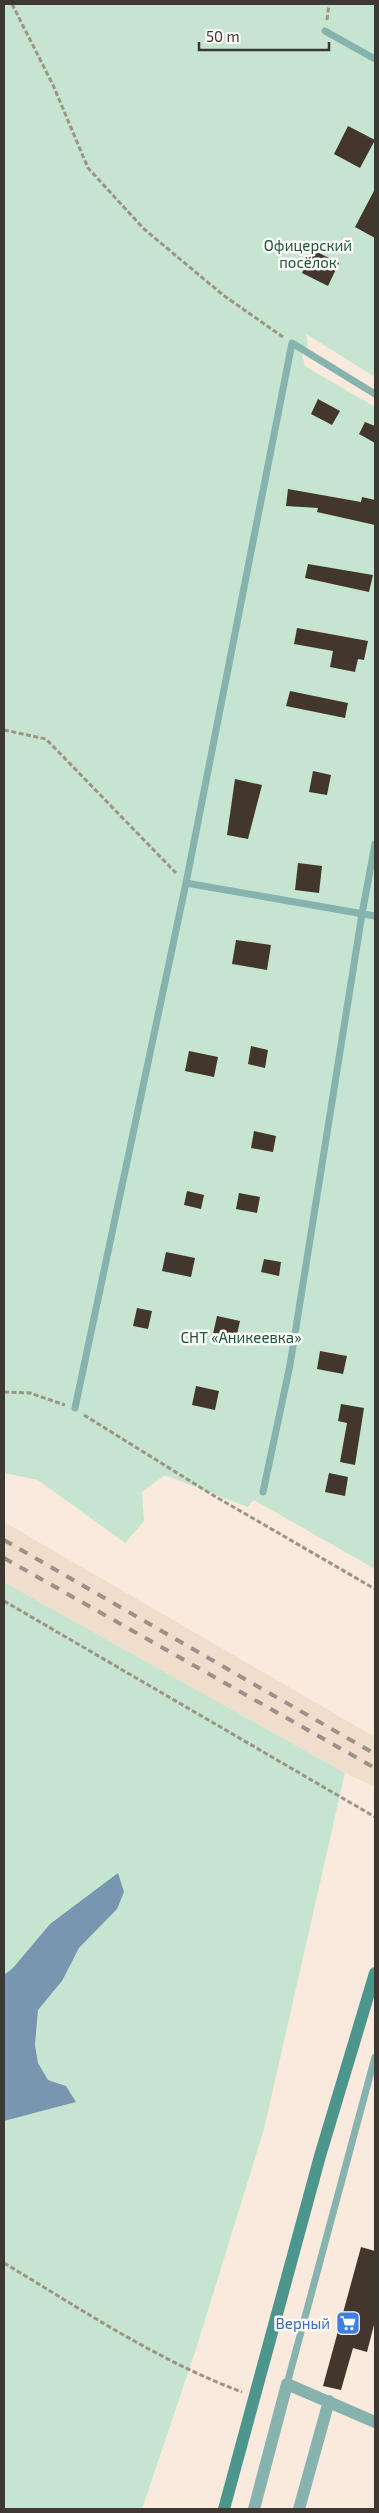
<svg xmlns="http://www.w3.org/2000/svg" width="379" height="2513" viewBox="0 0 379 2513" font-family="'Exo 2',sans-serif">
<rect width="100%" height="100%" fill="#f9eadd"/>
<!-- built -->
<path fill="#f1ddcb" d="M4 1522 375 1737V1787L345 1773 4 1582Z"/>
<!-- green -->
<path fill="#c6e5d1" d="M4 4H375V377L306 334 308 345 302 355 305 366 375 407V1569L254 1500 247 1507 165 1475 142 1492 144 1521 125 1543 38 1480 4 1473Z
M4 1582 345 1773 264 2129 196 2349 142 2509H4V2121L75 2102 66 2086 48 2080 38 2063 35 2045 38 2010 62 1981 79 1948 117 1909 4 1975Z"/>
<!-- water -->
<path fill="#7896af" d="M118 1873 124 1892 117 1909 79 1948 62 1981 38 2010 35 2045 38 2063 48 2080 66 2086 76 2102 4 2121V1975L13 1968 50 1924Z"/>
<!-- building -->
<path fill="#43372d" d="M348 126 375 140 360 168 334 154Z
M375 189V238L355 227Z
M313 250 339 263 328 286 302 273Z
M318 399 340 411 332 425 311 414Z
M365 422 375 426V443L359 434Z
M288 489 361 502 362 497 375 500V525L317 512 318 508 286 506Z
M308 564 373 575 369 592 305 578Z
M297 628 368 641 364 660 358 659 355 672 330 667 333 651 294 644Z
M290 691 348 703 345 718 286 706Z
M313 771 331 775 327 795 309 792Z
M235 779 262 785 248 839 227 835Z
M298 863 322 866 319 893 295 890Z
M236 940 271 945 267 970 232 964Z
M251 1046 268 1050 265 1068 248 1064Z
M189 1051 218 1057 214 1077 185 1071Z
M254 1131 276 1136 273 1152 251 1148Z
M187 1191 204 1195 201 1209 184 1205Z
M239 1193 260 1197 257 1213 236 1209Z
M166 1252 195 1258 191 1277 162 1271Z
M264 1259 281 1262 279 1276 261 1272Z
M137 1308 152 1311 148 1329 133 1326Z
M217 1316 240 1321 236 1339 213 1334Z
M320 1351 347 1356 343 1374 317 1369Z
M196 1386 219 1391 215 1410 192 1405Z
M341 1404 364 1408 355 1465 340 1462 347 1423 338 1421Z
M329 1473 348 1477 345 1496 325 1492Z
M361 2247 375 2251V2321L367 2352 353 2348 341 2390 323 2386Z"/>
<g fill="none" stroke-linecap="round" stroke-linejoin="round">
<!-- path -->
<path stroke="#9d938a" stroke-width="3" stroke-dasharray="5 2.5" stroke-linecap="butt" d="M12 4 53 85 88 168 144 229 223 295 283 337
M327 20 329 4
M4 730 46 739 176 873
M4 1392 30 1393 65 1405
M84 1415 211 1494 375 1589
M4 1601 375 1817
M4 2263C81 2309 158 2361 242 2392"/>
<!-- lane -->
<path stroke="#86b3ad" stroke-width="7" d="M325 31 375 59
M186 883 375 916
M75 1408 186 883 292 343 375 394
M263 1492 290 1365 362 914 375 844
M287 2384 375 2057"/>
<!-- street -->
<path stroke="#86b3ad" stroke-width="12" d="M254 2509 287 2384 375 2422
M299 2509 329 2401"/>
<!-- secondary -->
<path stroke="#4d968d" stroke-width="12" d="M224 2509 320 2156 375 1973"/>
<!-- rail -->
<path stroke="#9c9188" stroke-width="4" stroke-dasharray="9 9" stroke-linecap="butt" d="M4 1540 375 1754
M4 1558 375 1768"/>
</g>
<!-- icons -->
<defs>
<g id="supermarket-square" transform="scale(1.25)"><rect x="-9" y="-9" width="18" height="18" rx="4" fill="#3f7fe0" stroke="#fdfaf7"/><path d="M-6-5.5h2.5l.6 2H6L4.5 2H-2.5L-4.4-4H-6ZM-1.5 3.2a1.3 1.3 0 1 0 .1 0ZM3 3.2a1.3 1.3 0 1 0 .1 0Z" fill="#fff"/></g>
</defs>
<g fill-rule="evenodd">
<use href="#supermarket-square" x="348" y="2323"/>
</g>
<g text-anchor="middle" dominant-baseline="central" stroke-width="5" stroke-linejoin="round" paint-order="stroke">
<!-- park labels -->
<g font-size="15" fill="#1b5637" stroke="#fdfaf7">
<text x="308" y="245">Офицерский<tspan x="308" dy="17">посёлок</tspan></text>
<text x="241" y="1337">СНТ «Аникеевка»</text>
</g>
<!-- shop labels -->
<g font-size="15" fill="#366cbe" stroke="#fdfaf7" text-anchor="end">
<text x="330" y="2323">Верный</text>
</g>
</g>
<!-- border -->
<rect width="379" height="2513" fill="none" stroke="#3e3833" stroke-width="10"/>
<!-- scale -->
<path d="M199 42v8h130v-8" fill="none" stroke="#3e3833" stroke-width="2.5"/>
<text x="206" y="42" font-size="15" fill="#3e3833" stroke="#fdfaf7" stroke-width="4" paint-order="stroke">50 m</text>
</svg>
